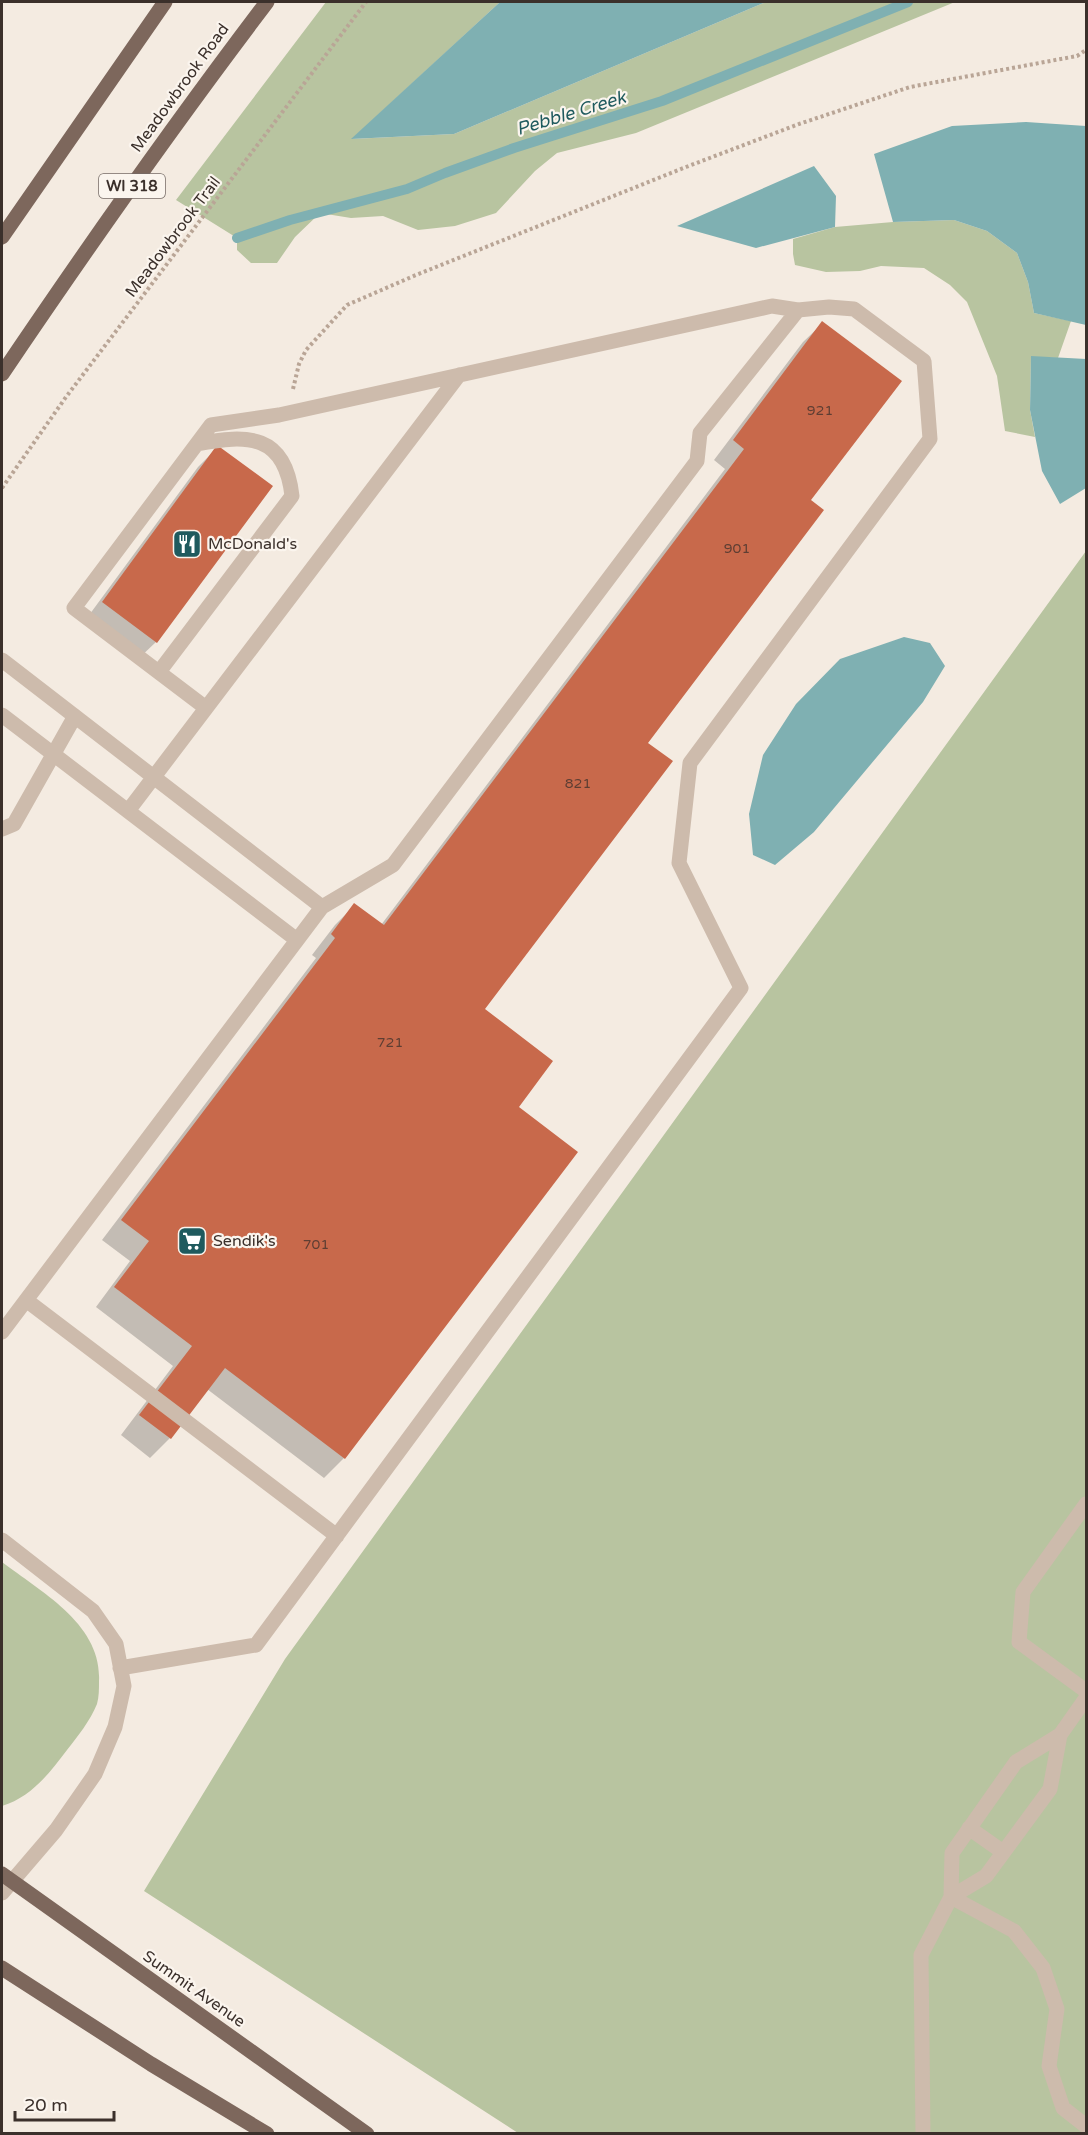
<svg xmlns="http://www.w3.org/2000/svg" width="1088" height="2135" viewBox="0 0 1088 2135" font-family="'Varela Round',sans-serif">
<rect width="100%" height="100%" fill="#f4ebe1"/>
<!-- green -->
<path fill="#b8c4a0" d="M326 2H500L352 139 454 134 766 2H955L636 133 557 153 535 171 496 213 455 226 418 230 383 216 351 218 320 213 295 237 277 263H251L237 250V238L176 200Z
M954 220 987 231 1017 253 1028 282 1034 313 1071 321 1058 358 1031 357 1030 410 1035 437 1005 431 997 376 967 302 950 285 924 268 881 266 860 271 826 272 795 265 793 254V239L835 227 893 222Z
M1086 551V2133H518L144 1891 285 1659Z
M2 1562C41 1592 102 1624 99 1681 99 1689 99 1697 97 1704 90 1721 78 1736 67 1750 49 1774 31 1797 2 1806Z"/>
<!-- water -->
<path fill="#7fb0b2" d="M500 2H766L454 134 351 139Z
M1026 122 1086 126V325L1034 313 1028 282 1017 253 987 231 954 220 893 222 874 154 952 126Z
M814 166 836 196 835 227 756 248 677 226Z
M1031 356 1086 359V488L1060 504 1042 471 1030 410Z
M904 637 930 643 945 666 923 702 814 832 775 865 753 855 749 814 763 755 796 704 840 659Z"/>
<!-- shadow -->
<path fill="#0003" d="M823 323 809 501 646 743 483 1009 517 1107 576 1152 344 1458 324 1478 207 1389 170 1438 150 1458 121 1435 173 1366 96 1307 130 1261 102 1240 316 958 312 955 335 925 355 905 381 925 725 469 714 460 803 342Z
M218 447 156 642 136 661 84 622 198 467Z"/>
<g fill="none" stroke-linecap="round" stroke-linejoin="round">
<!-- stream -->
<path stroke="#7fb0b2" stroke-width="10" d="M237 238 290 220 407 189 445 173 514 148 662 101 908 2"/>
</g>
<!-- building -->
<path fill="#c8694b" d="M822 321 902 381 811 500 824 510 648 743 673 761 485 1009 553 1061 519 1107 578 1152 345 1459 225 1368 171 1439 139 1415 192 1346 114 1287 149 1241 121 1220 335 938 331 934 354 903 384 925 744 449 733 440Z
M217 445 273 486 157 643 102 602Z"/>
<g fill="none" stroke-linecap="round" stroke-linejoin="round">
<!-- path -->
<path stroke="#b9a596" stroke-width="4" stroke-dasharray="3 3" stroke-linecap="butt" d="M293 389 299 364 306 350 347 305 416 275 686 167 799 124 910 87 1077 56 1086 50
M2 488 66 397 366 2"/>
<!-- minor -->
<path stroke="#cdbbac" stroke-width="15" d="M2 660 322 907
M159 672 292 496C285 434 248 434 197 444
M2 715 297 940
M128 811 459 375
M2 829 14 824 75 716
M26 1300 337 1536
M2 1332 322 907 393 865 697 461 700 433 798 310 772 306 279 415 211 425 74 608 206 708
M1086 1504 1023 1592 1019 1642 1086 1691
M2 1540 93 1611 116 1644 124 1686 115 1727 95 1774 56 1830 2 1893
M120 1668 256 1645 741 988 679 863 690 763 930 439 924 361 854 309 829 307 798 310
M969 1828 1003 1852
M951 1897 1014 1931 1043 1968 1057 2009 1049 2066 1063 2108 1086 2126
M951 1897 986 1876 1050 1789 1060 1735
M923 2134 921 1955 951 1897 952 1853 1016 1762 1060 1735 1086 1698"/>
<!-- major -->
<path stroke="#7d675c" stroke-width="15" d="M2 237 165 2
M2 374C87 248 175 123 267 2
M2 1874 367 2134
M2 1968 151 2064 267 2134"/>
</g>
<!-- icons -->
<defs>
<g id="restaurant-square" transform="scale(1.5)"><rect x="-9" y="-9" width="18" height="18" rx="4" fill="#1f5a5e" stroke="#fbf5ee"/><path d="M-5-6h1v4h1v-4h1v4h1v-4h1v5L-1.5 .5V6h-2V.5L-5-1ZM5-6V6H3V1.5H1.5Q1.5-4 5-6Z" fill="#fff"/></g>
<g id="supermarket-square" transform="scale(1.5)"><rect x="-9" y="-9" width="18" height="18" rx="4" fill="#1f5a5e" stroke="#fbf5ee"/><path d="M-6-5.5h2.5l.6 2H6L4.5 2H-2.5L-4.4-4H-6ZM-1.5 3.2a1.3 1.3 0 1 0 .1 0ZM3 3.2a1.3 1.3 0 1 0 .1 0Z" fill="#fff"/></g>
</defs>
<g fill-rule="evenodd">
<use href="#restaurant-square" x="187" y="544"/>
<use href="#supermarket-square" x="192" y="1241"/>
</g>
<g text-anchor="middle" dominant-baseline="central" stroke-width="4.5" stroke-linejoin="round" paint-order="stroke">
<!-- number labels -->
<g font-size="14" fill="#5e3e33">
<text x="820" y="410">921</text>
<text x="737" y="548">901</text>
<text x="578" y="783">821</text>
<text x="390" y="1042">721</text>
<text x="316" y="1244">701</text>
</g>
<!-- shield labels -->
<rect fill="#fbf5ee" stroke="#756b66" stroke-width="1.5" x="99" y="174" width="66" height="24" rx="4.5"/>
<g font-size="15" font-weight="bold" fill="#3b302b">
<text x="132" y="186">WI 318</text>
</g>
<!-- street labels -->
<g font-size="16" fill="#3b302b" stroke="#fbf5ee">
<text transform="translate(180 88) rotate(-54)">Meadowbrook Road</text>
<text transform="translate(173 237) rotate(-53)">Meadowbrook Trail</text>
<text transform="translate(194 1989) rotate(35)">Summit Avenue</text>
</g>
<!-- poi labels -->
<g font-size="16" fill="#3b302b" stroke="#fbf5ee" text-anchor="start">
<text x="208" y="544">McDonald's</text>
<text x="213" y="1241">Sendik's</text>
</g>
<!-- water labels -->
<g font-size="18" font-style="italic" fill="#1f5a5e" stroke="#fbf5ee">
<text transform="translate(571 113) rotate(-17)">Pebble Creek</text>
</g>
</g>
<!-- border -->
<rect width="1088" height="2135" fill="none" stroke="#3b302b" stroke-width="6"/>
<!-- scale -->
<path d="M15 2111v9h99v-9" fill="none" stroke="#3b302b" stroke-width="3"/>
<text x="24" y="2111" font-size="18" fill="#3b302b" stroke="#fbf5ee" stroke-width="4.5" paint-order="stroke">20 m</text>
</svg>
